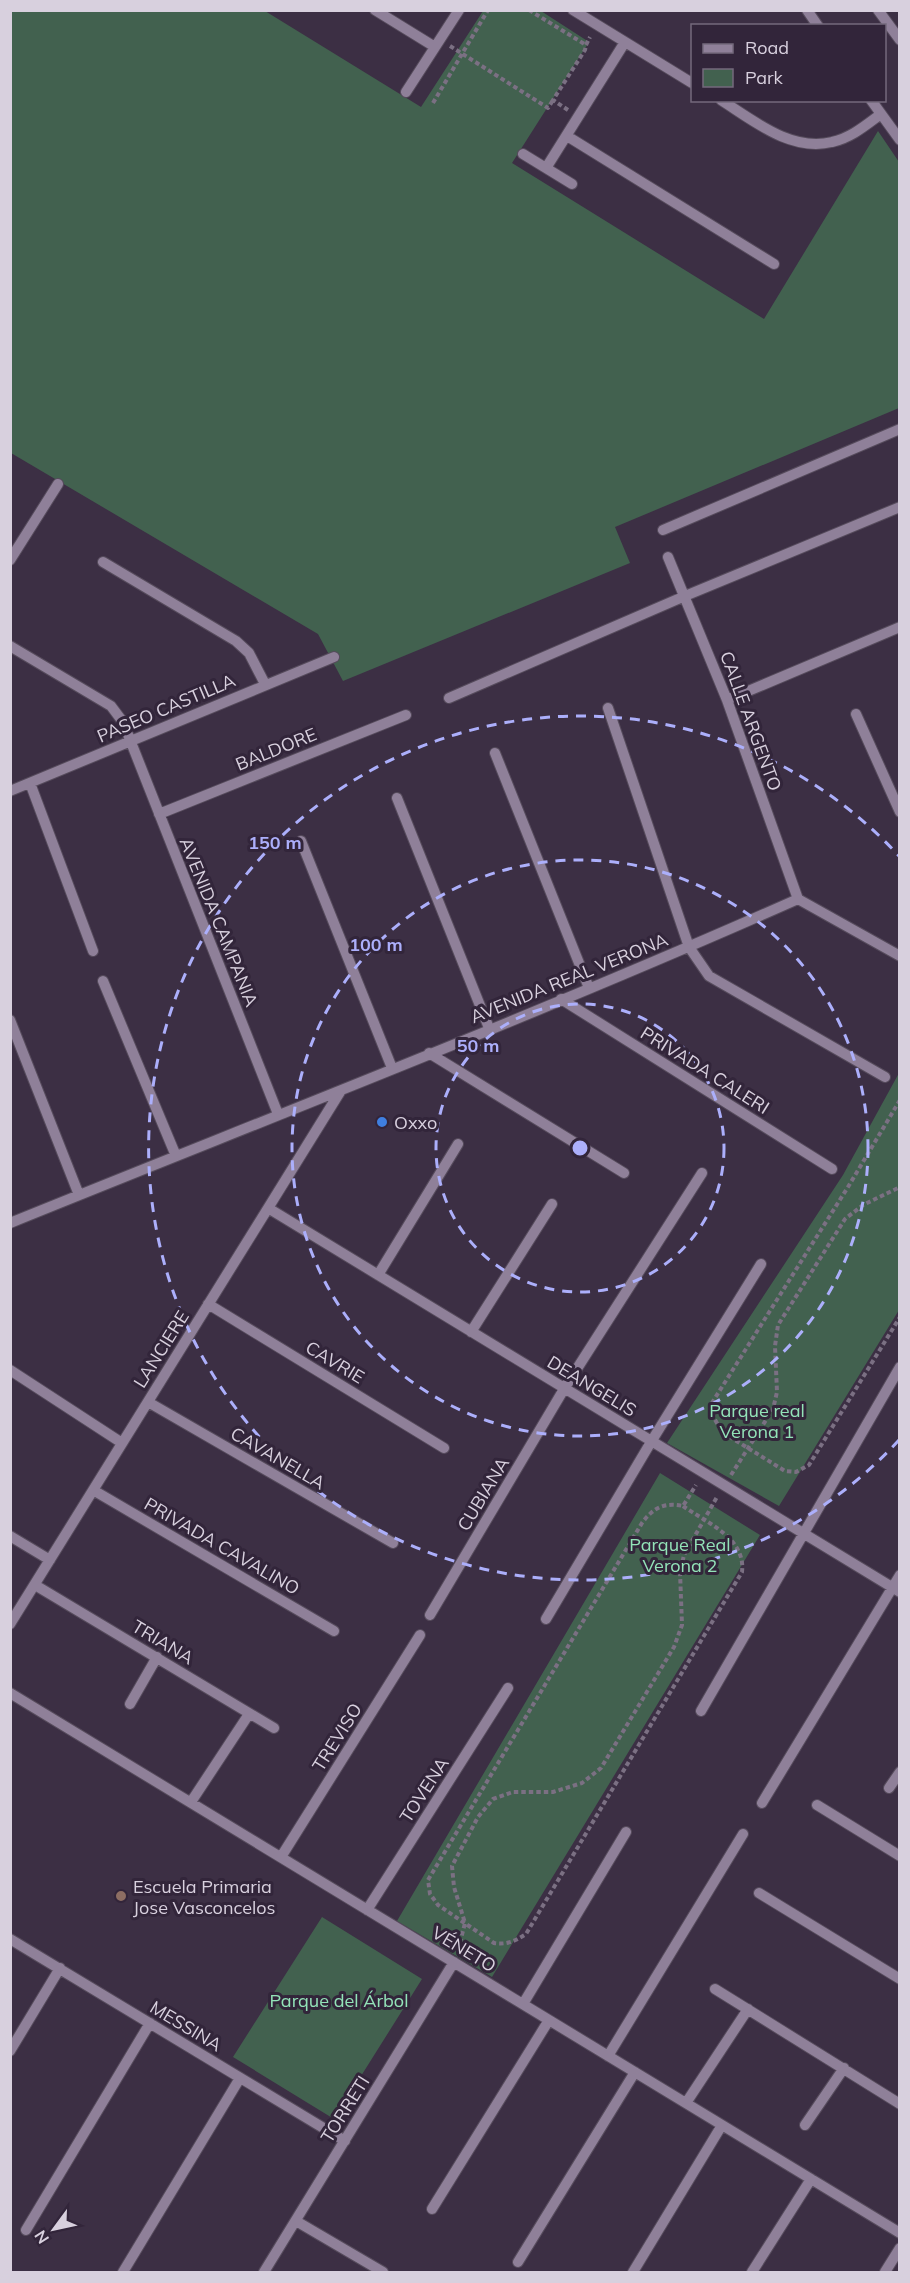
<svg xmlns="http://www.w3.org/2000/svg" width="910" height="2283" viewBox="0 0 910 2283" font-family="Mulish,sans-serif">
<rect width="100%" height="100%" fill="#3c2f44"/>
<!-- green -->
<path fill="#42614f" d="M11 11H265L421 107 483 11H541L589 42 512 163 764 319 878 131 899 162V408L615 527 630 563 343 681 318 634 11 453Z
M899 1073V1310L779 1506 667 1443 843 1175Z
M660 1473 760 1535 492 1977 397 1921Z
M322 1917 422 1979 334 2119 233 2057Z"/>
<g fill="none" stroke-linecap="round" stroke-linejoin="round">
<!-- minor casing -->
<g stroke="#564b5c" stroke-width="12">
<path id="minor" d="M375 10 435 47
M573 10 692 83
M807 10 818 26
M878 10 900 40
M406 92 459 10
M721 100C754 121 791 152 832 142 851 138 866 125 881 114
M871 100 900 140
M567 136 774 264
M523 154 572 184
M546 168 625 42
M663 530 900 429
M668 557 727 700 798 899
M10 560 58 484
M103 562 236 641 249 653 265 684
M10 646 111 706 123 722 278 1114
M449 698 685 596 900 507
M727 700 900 627
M608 708 689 947 709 976 885 1077
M856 714 900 812
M495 753 589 988
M30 783 93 951
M10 791 334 657
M397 798 489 1028
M159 814 406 715
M301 841 392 1068
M798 899 900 956
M103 981 176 1156
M561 999 832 1169
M10 1020 79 1195
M429 1053 624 1173
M268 1208 900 1592
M10 1223C274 1116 539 1014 798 899
M378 1275 458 1144
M208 1304 444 1448
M471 1332 552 1204
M10 1370 122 1443
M148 1402 393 1543
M93 1490 334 1631
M10 1536 50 1560
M35 1585 274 1728
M430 1615 564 1389 702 1173
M546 1619 651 1442 761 1264
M10 1624 340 1092
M10 1693 900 2233
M130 1704 157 1657
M701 1711 900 1367
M889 1788 900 1772
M191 1802 249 1714
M762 1803 900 1575
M817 1805 900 1856
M281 1857 420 1635
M759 1893 900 1979
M367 1910 508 1688
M10 1939 345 2141
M715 1989 900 2104
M523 2004 626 1832
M10 2051 60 1968
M608 2056 743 1834
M686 2103 748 2009
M805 2125 844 2068
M432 2209 549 2020
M296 2221 383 2272
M26 2230 150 2023
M518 2262 635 2072
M123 2272 240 2078
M264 2272 454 1962
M633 2272 722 2125
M752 2272 811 2179
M885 2272 900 2248"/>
</g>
<!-- path -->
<path stroke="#7b7083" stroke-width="4" stroke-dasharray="4.5 3" stroke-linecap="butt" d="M529 10 586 45
M450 46 548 108 553 100
M433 103 488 10
M568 110 553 100 585 50 586 45 590 37
M900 1100 848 1187 710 1406 714 1418 722 1432 785 1471 796 1472 809 1465 900 1317
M731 1475 773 1409 777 1392 775 1346 778 1325 845 1219 863 1205 900 1187
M683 1506C707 1523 746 1538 742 1572L526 1934C515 1941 507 1945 494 1943L438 1905 430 1894 428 1880 642 1523C653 1508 664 1502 683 1506L696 1485
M458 1950 465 1923 454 1887 452 1866 478 1817 493 1799 513 1792H553L582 1783 601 1768 674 1647 682 1625 680 1572 684 1555 717 1497"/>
<!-- minor -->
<use href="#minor" stroke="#8f8099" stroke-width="10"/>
</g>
<!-- distance rings -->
<g fill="none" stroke="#acaffb" stroke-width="3" stroke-dasharray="10 8">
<circle cx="580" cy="1148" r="144"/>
<circle cx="580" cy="1148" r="288"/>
<path d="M899 1440A432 432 0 1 1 899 856"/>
</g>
<!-- markers -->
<circle fill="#3f7fe0" stroke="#32253a" stroke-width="2" cx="382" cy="1122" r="6"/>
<circle fill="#8d6e63" stroke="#32253a" stroke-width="2" cx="121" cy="1896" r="6"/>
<g text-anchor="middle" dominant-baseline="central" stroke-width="6" stroke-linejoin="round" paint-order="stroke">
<!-- street labels -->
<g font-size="18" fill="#d8d0de" stroke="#32253a">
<text transform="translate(166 708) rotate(-23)">PASEO CASTILLA</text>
<text transform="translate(751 721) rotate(70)">CALLE ARGENTO</text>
<text transform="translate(276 749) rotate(-22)">BALDORE</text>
<text transform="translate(219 922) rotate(68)">AVENIDA CAMPANIA</text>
<text transform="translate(569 978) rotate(-22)">AVENIDA REAL VERONA</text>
<text transform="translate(705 1070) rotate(32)">PRIVADA CALERI</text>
<text transform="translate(161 1349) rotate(-58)">LANCIERE</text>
<text transform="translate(335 1362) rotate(31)">CAVRIE</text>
<text transform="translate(592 1386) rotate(31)">DEANGELIS</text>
<text transform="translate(278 1458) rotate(30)">CAVANELLA</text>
<text transform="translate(483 1494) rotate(-59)">CUBIANA</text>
<text transform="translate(222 1546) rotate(30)">PRIVADA CAVALINO</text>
<text transform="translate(163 1642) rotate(31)">TRIANA</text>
<text transform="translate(337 1737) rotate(-58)">TREVISO</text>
<text transform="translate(424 1790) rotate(-57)">TOVENA</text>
<text transform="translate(464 1949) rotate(31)">VÉNETO</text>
<text transform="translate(186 2026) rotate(31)">MESSINA</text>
<text transform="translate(345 2109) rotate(-58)">TORRETI</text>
</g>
<!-- poi labels -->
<g font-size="18" fill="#d8d0de" stroke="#32253a" text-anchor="start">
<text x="394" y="1122">Oxxo</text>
<text x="133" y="1886">Escuela Primaria<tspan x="133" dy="21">Jose Vasconcelos</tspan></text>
</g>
<!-- park labels -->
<g font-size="18" fill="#93e3b8" stroke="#32253a">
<text x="757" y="1410">Parque real<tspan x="757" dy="21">Verona 1</tspan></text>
<text x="680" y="1544">Parque Real<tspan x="680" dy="21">Verona 2</tspan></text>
<text x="339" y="2000">Parque del Árbol</text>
</g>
</g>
<circle cx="580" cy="1148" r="9" fill="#acaffb" stroke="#32253a" stroke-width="3"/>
<g font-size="18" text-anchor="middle" font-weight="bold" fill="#acaffb" stroke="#32253a" stroke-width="6" stroke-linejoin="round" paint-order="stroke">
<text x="275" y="849">150 m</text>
<text x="376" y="951">100 m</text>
<text x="478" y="1052">50 m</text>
</g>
<!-- border -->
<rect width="910" height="2283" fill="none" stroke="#d8d0de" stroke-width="24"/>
<!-- legend -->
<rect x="691" y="24" width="195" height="78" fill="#32253a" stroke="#74697c" stroke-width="1.5"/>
<rect x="703" y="44" width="30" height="9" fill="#8f8099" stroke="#74697c" stroke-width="1.5"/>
<text x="745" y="54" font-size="18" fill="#d8d0de">Road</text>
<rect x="703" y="69" width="30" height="18" fill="#42614f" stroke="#74697c" stroke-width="1.5"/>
<text x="745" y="84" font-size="18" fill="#d8d0de">Park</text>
<!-- north arrow -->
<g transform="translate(54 2229) rotate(237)" stroke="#32253a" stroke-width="4.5" paint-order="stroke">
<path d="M0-4.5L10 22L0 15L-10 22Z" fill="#d8d0de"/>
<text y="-9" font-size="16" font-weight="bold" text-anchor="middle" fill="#d8d0de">N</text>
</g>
</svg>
